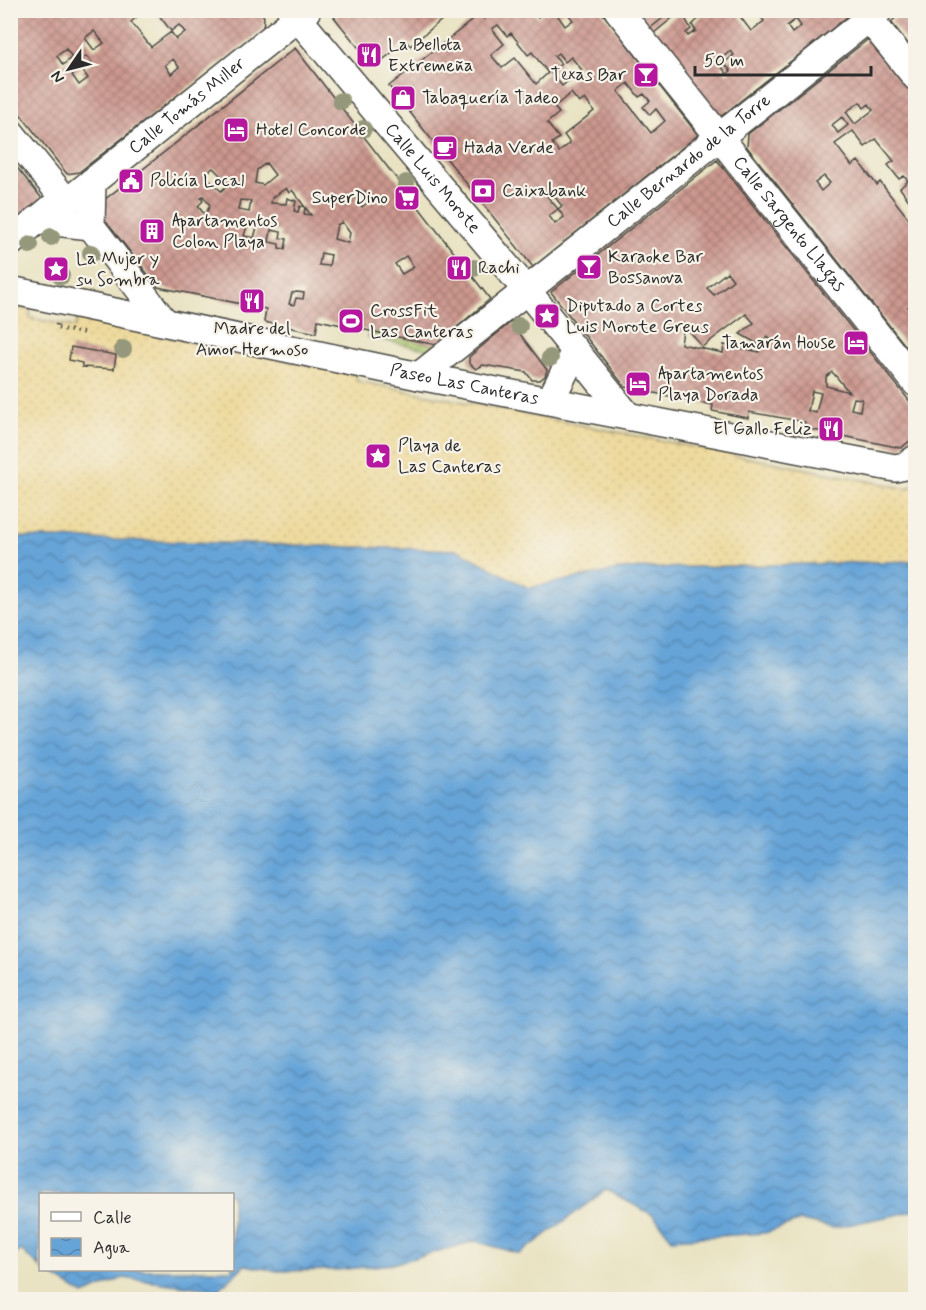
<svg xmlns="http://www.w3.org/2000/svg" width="926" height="1310" viewBox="0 0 926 1310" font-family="Mynerve,sans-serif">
<defs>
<pattern id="sand-dots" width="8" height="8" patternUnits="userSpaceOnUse" patternTransform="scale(1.5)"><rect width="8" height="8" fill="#eeda9e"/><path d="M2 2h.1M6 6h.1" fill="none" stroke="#cb8" stroke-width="1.8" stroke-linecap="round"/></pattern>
<pattern id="garden-furrows" width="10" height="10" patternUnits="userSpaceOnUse" patternTransform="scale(1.5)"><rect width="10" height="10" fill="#aac66d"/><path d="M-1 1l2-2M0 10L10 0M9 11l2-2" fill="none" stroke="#92aa5f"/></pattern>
<pattern id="water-waves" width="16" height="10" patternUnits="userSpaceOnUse" patternTransform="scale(1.5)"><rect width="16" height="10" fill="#66a4d8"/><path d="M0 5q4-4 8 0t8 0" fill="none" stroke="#5486af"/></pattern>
<pattern id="building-cross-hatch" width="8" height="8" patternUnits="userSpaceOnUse" patternTransform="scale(1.5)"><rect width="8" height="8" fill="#cc988f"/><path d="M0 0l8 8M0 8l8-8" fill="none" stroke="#a67c75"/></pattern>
</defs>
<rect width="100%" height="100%" fill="#f7f3e8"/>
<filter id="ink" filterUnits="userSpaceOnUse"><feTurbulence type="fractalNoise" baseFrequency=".0167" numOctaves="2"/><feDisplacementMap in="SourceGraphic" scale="12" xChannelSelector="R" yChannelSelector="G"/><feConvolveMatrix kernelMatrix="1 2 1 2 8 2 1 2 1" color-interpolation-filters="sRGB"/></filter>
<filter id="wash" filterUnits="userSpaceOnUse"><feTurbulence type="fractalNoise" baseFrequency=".008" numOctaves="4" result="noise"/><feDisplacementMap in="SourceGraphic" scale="24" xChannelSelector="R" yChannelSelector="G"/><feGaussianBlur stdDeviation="1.35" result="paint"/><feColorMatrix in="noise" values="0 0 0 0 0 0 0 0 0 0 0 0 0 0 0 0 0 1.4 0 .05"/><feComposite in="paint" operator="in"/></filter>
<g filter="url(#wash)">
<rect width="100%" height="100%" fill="#e9e3c3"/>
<!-- sand -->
<path fill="url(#sand-dots)" stroke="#8c8264" stroke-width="1.5" d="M11 307 31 310 30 318 75 327 77 319 357 375 356 381 908 489 915 483V561L623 569 528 588 458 550 11 537Z"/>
<!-- garden -->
<path fill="url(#garden-furrows)" stroke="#6a784c" stroke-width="1.5" d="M369 331 436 345 434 351 368 337Z"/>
<!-- water -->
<path fill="url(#water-waves)" stroke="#486882" stroke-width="1.5" d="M11 537 458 550 528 588 623 569 915 561V1211L833 1228 801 1221 765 1233 672 1239 653 1215 606 1190 520 1254 475 1241 392 1264 337 1270 277 1271 245 1265 218 1290 123 1278 84 1295 43 1270H232V1194H40V1267L21 1250 11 1259Z"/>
<g id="blocks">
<!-- building -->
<path fill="url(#building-cross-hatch)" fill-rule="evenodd" d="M10 10H145L131 22 151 47 171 32 176 39 185 32 179 25 171 31 155 10H260L264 17 263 29 79 172 67 174 10 101ZM94 31 104 43 94 50 85 38ZM66 49 72 57 63 65 57 56ZM86 56 92 63 82 70 88 78 79 85 72 75 81 68 77 63ZM173 59 179 67 171 74 165 65Z
M342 10H454L410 46 406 41 374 67 334 17Z
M495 10H539L535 13 538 17 545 10H565L558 16 565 26 573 20 565 10H600L698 135 533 267 389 86 480 14 484 19ZM498 25 507 36 511 33 528 55 532 52 548 73 536 84 515 58 502 68 491 55 504 44 492 29ZM558 53 565 62 571 57 582 70 562 86 551 72 561 64 554 56ZM628 83 639 97 644 94 650 101 643 107 650 115 656 109 665 121 651 133 618 91ZM571 93 579 103 585 99 594 111 564 135 570 143 559 152 552 143 559 138 547 123 559 113 554 107ZM551 192 562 206 558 209 564 217 555 224 549 216 558 209 547 196Z
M635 10H673L649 29Z
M708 10H735L751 31 764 21 756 10H848L851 14 720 117 654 33 681 11 691 29 686 33 688 36 696 31 692 25ZM796 19 801 26 792 33 787 26ZM730 51 734 55 724 63 731 71 727 74 721 66 724 63 721 59Z
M905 10H916V54L891 22Z
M871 37 916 93V198L910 202 900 188 908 181 904 176 899 179 888 165 894 161 876 139 865 147 853 131 835 144 852 166 858 161 877 185 880 182 916 228V301L908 307 912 312 916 309V347L913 350 916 359 747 147 748 134ZM860 102 864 108 869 104 873 110 855 124 846 112ZM842 117 848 125 838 133 832 125ZM824 176 830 183 821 191 815 183Z
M295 48 490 299 436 345 318 320 316 333 264 322 266 309 158 287 100 214 103 201ZM266 163 275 175 263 185 255 183 257 170ZM213 168 229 184 221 191 204 175ZM286 188 289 193 292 190 311 215 304 214 305 207 300 206 298 212 294 211 296 201 287 198 286 204 271 203 272 198ZM365 191 371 200 362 207 356 198ZM203 196 210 205 205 215 198 206 203 201 201 198ZM240 200 251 201 249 212 238 210ZM342 222 350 233 348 243 334 239 337 225ZM247 226 257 227 254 238 244 236ZM271 230 281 232 280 238 287 239 285 249 279 248V244L269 242ZM321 253 331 255 329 266 319 265ZM406 256 414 267 402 274 395 264ZM297 292 304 293 303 299 296 298 294 305 289 304 292 293Z
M10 159 44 201 10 228Z
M717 160 916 409V436L901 448 804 428 805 422 749 412 748 418 712 411 713 405 625 387 551 292ZM727 272 733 280 714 295 707 288ZM746 314 754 323 740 334 758 344 768 336 772 342 767 347H761L759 352 724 345 723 353 681 344 684 324 702 347ZM832 372 834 374 849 392 826 386V377ZM812 391 821 393 816 413 808 411ZM854 398 862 399 860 411 851 409Z
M511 322 547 370 545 376 540 380H532L526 372 483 365 476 369 469 363V357Z
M71 347 116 355 114 369 82 367V363L69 360Z"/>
</g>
</g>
<g filter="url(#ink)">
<use href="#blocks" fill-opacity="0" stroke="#484742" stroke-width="1.5"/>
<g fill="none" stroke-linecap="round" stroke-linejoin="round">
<!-- street casing -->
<g stroke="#484742" stroke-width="30">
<g id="street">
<path id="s1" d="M291 10 528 292 627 415"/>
<path id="s2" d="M618 10 916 383"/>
<path d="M862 10 916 77"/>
<path id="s3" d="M10 132 67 202 307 10"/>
<path d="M92 182 91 226 163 320"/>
<path d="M37 220 91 226"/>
<path d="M10 243 64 198"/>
<path id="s4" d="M10 290 419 376 895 468 905 466 916 459"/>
<path id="s5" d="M419 376 879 10"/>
<path d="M550 401 575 351"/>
</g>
</g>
<!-- path -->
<path stroke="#484742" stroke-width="4" stroke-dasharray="1.5 4.5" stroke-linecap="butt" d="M57 324 56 328 83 333"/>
<!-- street -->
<use href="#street" stroke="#fff" stroke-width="27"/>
</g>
<!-- trees -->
<g fill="#95987a">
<circle cx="341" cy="101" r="9"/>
<circle cx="363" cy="129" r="9"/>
<circle cx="406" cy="183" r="9"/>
<circle cx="51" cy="237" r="9"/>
<circle cx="30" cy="245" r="9"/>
<circle cx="91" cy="253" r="9"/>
<circle cx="474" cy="268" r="9"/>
<circle cx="61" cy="276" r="9"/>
<circle cx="519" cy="326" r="9"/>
<circle cx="123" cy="349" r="9"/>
<circle cx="550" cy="358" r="9"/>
</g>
</g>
<!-- icons -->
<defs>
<g id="restaurant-square" transform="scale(1.35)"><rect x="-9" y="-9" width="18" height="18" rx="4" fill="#b5179e" stroke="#f7f3e8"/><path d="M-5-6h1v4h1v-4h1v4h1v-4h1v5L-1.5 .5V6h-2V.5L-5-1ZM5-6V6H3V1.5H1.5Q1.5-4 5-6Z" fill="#fff"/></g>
<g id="bar-square" transform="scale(1.35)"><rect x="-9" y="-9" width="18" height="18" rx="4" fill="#b5179e" stroke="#f7f3e8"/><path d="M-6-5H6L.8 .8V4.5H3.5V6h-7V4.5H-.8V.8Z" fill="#fff"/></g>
<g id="shop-square" transform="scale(1.35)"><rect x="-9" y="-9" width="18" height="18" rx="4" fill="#b5179e" stroke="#f7f3e8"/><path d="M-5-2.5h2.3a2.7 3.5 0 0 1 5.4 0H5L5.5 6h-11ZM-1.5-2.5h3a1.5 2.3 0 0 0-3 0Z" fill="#fff"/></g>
<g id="hotel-square" transform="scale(1.35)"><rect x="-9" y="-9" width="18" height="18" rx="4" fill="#b5179e" stroke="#f7f3e8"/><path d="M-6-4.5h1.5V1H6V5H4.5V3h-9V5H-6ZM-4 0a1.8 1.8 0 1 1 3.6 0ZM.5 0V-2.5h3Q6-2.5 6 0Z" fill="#fff"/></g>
<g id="cafe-square" transform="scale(1.35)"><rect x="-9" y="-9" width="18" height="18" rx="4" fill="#b5179e" stroke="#f7f3e8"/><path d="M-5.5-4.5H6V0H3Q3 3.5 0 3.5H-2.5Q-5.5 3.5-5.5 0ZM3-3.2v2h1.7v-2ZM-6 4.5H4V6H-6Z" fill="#fff"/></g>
<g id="civic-square" transform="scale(1.35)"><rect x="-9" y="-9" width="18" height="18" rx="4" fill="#b5179e" stroke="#f7f3e8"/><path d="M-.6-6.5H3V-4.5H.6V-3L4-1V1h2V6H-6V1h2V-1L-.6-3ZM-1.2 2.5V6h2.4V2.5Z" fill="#fff"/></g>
<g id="bank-square" transform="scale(1.35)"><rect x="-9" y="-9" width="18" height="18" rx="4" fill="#b5179e" stroke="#f7f3e8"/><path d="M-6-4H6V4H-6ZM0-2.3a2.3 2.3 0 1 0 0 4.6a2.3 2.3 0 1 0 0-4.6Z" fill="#fff"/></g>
<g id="supermarket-square" transform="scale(1.35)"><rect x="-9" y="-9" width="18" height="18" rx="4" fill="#b5179e" stroke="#f7f3e8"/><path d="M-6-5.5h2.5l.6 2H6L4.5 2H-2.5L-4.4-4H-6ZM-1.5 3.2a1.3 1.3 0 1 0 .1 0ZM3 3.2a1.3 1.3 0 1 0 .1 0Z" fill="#fff"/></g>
<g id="building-square" transform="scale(1.35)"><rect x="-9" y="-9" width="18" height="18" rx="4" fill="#b5179e" stroke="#f7f3e8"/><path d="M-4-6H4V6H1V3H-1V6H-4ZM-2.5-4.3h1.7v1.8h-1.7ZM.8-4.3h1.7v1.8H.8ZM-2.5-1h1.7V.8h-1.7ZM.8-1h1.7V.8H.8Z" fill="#fff"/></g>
<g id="sight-square" transform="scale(1.35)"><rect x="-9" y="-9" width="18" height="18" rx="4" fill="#b5179e" stroke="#f7f3e8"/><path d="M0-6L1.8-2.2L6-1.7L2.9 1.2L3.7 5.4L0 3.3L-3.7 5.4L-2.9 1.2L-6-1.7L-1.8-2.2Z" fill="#fff"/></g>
<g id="stadium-square" transform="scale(1.35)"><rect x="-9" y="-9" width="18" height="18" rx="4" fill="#b5179e" stroke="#f7f3e8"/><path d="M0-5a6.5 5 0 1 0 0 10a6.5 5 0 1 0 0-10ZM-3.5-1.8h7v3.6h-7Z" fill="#fff"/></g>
</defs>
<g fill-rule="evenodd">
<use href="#restaurant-square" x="369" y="55"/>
<use href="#bar-square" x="646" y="75"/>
<use href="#shop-square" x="403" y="98"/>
<use href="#hotel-square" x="236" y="130"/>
<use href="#cafe-square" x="445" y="148"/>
<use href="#civic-square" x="131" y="181"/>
<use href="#bank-square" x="483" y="191"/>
<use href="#supermarket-square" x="407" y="198"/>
<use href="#building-square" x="152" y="231"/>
<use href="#bar-square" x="589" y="267"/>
<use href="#restaurant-square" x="459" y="268"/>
<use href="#sight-square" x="56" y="269"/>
<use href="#restaurant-square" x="252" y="301"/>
<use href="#sight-square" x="547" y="316"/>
<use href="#stadium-square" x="351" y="321"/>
<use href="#hotel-square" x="856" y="343"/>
<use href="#hotel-square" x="638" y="384"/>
<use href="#restaurant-square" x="831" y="429"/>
<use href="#sight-square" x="378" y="456"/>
</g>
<g text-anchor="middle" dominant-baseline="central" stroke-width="4.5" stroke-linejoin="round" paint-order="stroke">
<!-- poi labels -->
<g font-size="18" fill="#2b2b2b" stroke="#f7f3e8" text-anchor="start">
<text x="388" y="45">La Bellota<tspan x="388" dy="21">Extremeña</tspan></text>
<text x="626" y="75" text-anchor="end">Texas Bar</text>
<text x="422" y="98">Tabaquería Tadeo</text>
<text x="256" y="130">Hotel Concorde</text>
<text x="464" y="148">Hada Verde</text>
<text x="150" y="181">Policía Local</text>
<text x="502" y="191">Caixabank</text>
<text x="388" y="198" text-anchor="end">SuperDino</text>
<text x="172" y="221">Apartamentos<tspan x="172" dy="21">Colon Playa</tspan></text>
<text x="608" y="257">Karaoke Bar<tspan x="608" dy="21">Bossanova</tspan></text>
<text x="76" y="259">La Mujer y<tspan x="76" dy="21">su Sombra</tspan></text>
<text x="478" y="268">Rachi</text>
<text x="566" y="306">Diputado a Cortes<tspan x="566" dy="21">Luis Morote Greus</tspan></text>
<text x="370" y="311">CrossFit<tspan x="370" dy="21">Las Canteras</tspan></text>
<text x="252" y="329" text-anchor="middle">Madre del<tspan x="252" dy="21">Amor Hermoso</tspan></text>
<text x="836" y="343" text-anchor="end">Tamarán House</text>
<text x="658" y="374">Apartamentos<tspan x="658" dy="21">Playa Dorada</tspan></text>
<text x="812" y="429" text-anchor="end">El Gallo Feliz</text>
<text x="398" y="446">Playa de<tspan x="398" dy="21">Las Canteras</tspan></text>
</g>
<!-- street labels -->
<g font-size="18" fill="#2b2b2b" stroke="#f7f3e8">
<text stroke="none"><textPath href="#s3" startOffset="244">Calle Tomás Miller</textPath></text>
<text stroke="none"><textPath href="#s5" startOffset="345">Calle Bernardo de la Torre</textPath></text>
<text stroke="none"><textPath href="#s1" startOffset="220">Calle Luis Morote</textPath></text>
<text stroke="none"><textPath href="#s2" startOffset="274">Calle Sargento Llagas</textPath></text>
<text stroke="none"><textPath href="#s4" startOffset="464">Paseo Las Canteras</textPath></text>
</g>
</g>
<!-- margin -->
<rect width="926" height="1310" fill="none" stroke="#f7f3e8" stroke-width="36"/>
<!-- legend -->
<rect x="39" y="1193" width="195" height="78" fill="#f7f3e8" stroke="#a5a39c" stroke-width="1.5"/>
<rect x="51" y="1212" width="30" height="9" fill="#ffffff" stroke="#a5a39c" stroke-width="1.5"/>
<text x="93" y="1223" font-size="18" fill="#2b2b2b">Calle</text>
<rect x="51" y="1238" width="30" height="18" fill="url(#water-waves)" stroke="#a5a39c" stroke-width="1.5"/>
<text x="93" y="1253" font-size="18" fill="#2b2b2b">Agua</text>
<!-- north arrow -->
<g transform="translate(69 69) rotate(235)" stroke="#f7f3e8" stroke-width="4.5" paint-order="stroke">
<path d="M0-4.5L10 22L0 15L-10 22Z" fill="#2b2b2b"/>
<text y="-9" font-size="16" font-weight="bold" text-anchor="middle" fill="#2b2b2b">N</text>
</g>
<!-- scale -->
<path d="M695 66v9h176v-9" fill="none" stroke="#2b2b2b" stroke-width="3"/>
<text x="704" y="66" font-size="18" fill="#2b2b2b" stroke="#f7f3e8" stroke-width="4.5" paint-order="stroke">50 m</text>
</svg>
